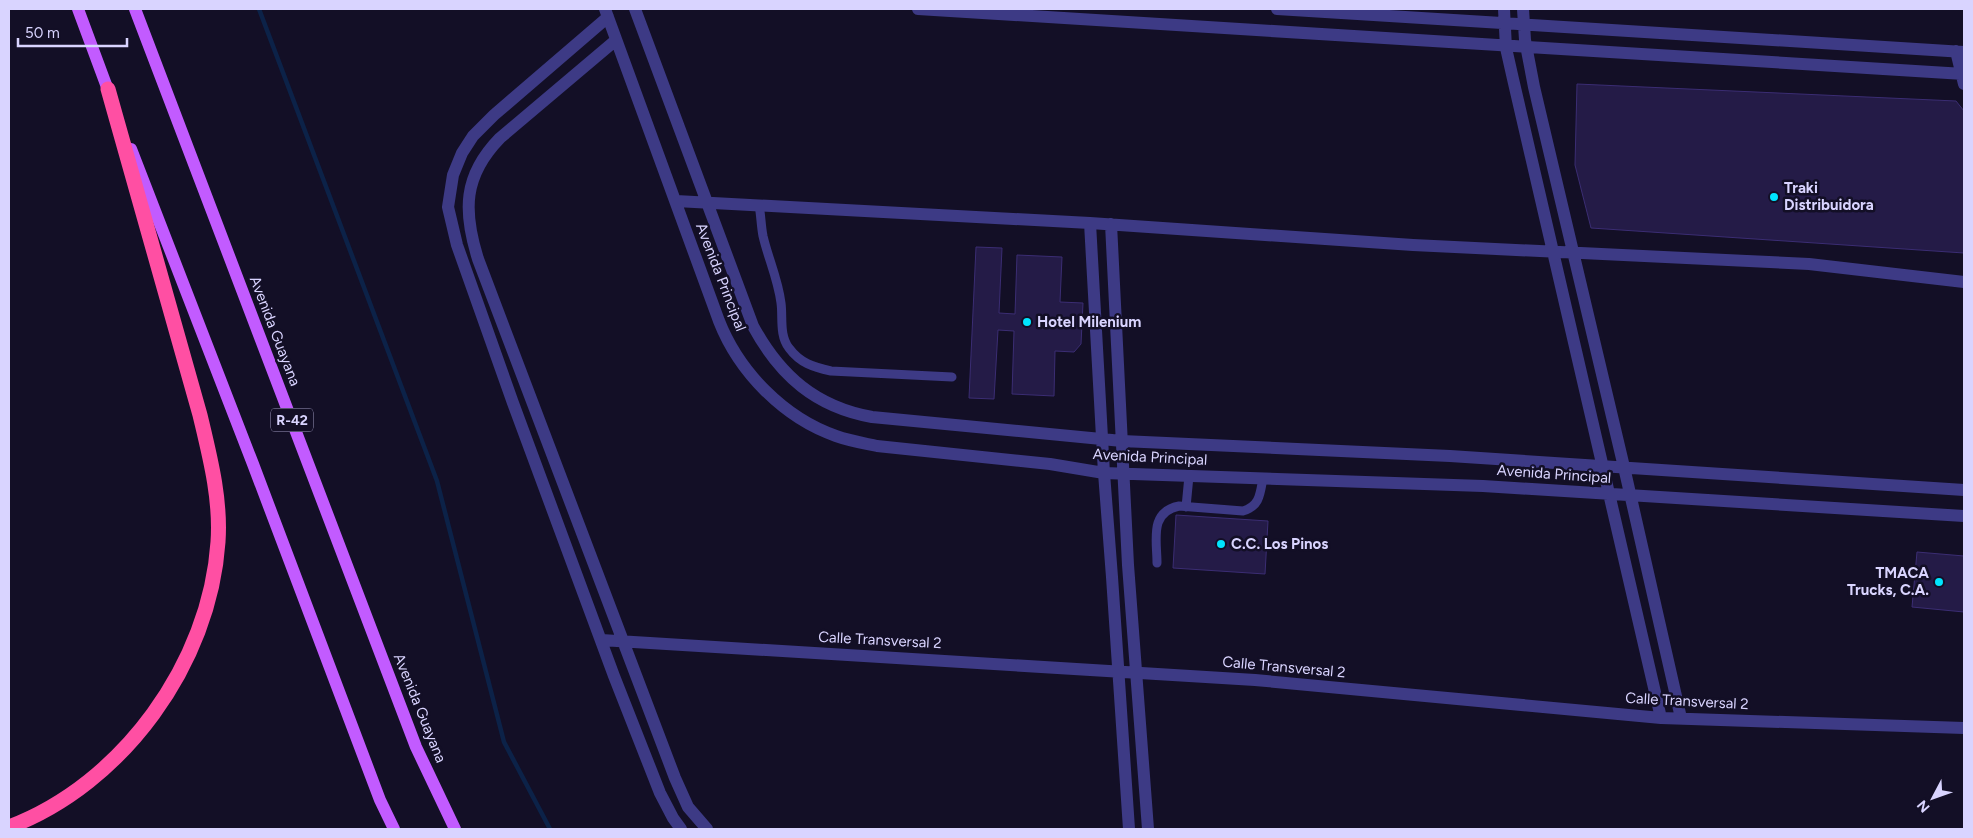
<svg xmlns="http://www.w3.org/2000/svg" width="1973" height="838" viewBox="0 0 1973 838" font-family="Figtree,sans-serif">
<rect width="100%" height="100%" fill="#130f26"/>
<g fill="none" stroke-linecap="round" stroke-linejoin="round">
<!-- stream -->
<path stroke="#0c2248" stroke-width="4.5" d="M259 9 437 481 504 742 550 829"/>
</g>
<!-- building -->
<path fill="#241b47" stroke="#3b2d73" d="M1577 84 1956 101 1964 111V253L1591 228 1575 165Z
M976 247 1002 248 999 313 1015 314 1017 255 1062 257 1060 302 1083 303 1081 344 1074 352 1055 351 1054 396 1012 394 1014 331 998 330 994 399 969 398Z
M1176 515 1268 521 1265 574 1173 568Z
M1917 552 1964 556V612L1912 607Z"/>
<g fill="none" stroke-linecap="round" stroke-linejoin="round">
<!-- service -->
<path stroke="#3d3a85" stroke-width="9" d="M759 205C761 215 761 226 763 236 768 258 778 279 781 303 783 317 779 335 789 348 800 363 813 367 831 371L952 377
M1186 507 1189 476
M1157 563C1157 540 1149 512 1179 506L1243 511C1260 506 1260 494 1263 478"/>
<!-- minor -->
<path stroke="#3d3a85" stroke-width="12" d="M605 9 719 321C739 372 784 418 836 436 850 441 863 443 877 446L1050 464 1104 473 1483 486 1964 516
M635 9 753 326C780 376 816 407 872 417L1122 441 1450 456 1964 490
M918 9 1964 74
M1277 9 1964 52
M1504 9 1506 48 1513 79 1661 718
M1523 9 1525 40 1534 87 1624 467 1681 718
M608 17 494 115 473 136 462 153 453 175 448 207 457 245 513 403 614 676 660 793 673 818 681 829
M616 40 500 138C463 176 463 211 478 259L675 778 688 807 707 829
M1956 51 1964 84
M676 201 1090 223 1413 245 1809 264 1964 282
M1090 223 1104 473 1112 577 1129 829
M1111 224 1128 565 1148 829
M601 640 1255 680 1661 718 1964 728"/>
<!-- primary -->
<path stroke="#c25bff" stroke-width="12" d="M78 9 111 98
M135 9 416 747 455 829
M131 149 253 464 380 800 394 829"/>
<!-- motorway -->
<path stroke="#ff4fa3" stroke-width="15" d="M9 827C123 784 210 663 218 542 221 499 210 457 200 415L108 89"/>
</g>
<!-- markers -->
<g fill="#00e5ff" stroke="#130f26" stroke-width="2">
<circle cx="1774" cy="197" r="5"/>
<circle cx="1027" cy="322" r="5"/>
<circle cx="1221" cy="544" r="5"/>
<circle cx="1939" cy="582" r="5"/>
</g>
<g text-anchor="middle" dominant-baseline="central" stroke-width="5" stroke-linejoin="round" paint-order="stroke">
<!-- shield labels -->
<rect fill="#130f26" stroke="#9e99be" stroke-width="1" x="271" y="408.5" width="42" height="23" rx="4"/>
<g font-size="14" font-weight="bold" fill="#d9d4ff">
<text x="292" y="420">R-42</text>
</g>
<!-- poi labels -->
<g font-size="15" font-weight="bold" fill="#d9d4ff" stroke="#130f26" text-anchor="start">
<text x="1784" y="188">Traki<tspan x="1784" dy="17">Distribuidora</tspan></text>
<text x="1037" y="322">Hotel Milenium</text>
<text x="1231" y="544">C.C. Los Pinos</text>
<text x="1929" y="573" text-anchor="end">TMACA<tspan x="1929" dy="17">Trucks, C.A.</tspan></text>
</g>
<!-- street labels -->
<g font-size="15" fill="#d9d4ff" stroke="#130f26">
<text transform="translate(721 277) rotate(69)">Avenida Principal</text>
<text transform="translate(275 331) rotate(69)">Avenida Guayana</text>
<text transform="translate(1150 457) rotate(3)">Avenida Principal</text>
<text transform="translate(1554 474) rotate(4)">Avenida Principal</text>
<text transform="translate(880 640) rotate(3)">Calle Transversal 2</text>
<text transform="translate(1284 667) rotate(5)">Calle Transversal 2</text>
<text transform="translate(1687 701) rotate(3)">Calle Transversal 2</text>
<text transform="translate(420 708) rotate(68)">Avenida Guayana</text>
</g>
</g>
<!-- border -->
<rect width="1973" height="838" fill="none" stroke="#d9d4ff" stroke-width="20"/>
<!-- north arrow -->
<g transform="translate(1933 798) rotate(229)" stroke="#130f26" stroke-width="4" paint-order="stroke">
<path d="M0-4L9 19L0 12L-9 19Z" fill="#d9d4ff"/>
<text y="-8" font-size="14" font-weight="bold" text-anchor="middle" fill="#d9d4ff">N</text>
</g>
<!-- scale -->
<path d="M18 38v8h109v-8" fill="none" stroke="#d9d4ff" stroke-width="2.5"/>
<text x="25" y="38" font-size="15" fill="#d9d4ff" stroke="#130f26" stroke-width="4" paint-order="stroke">50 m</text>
</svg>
